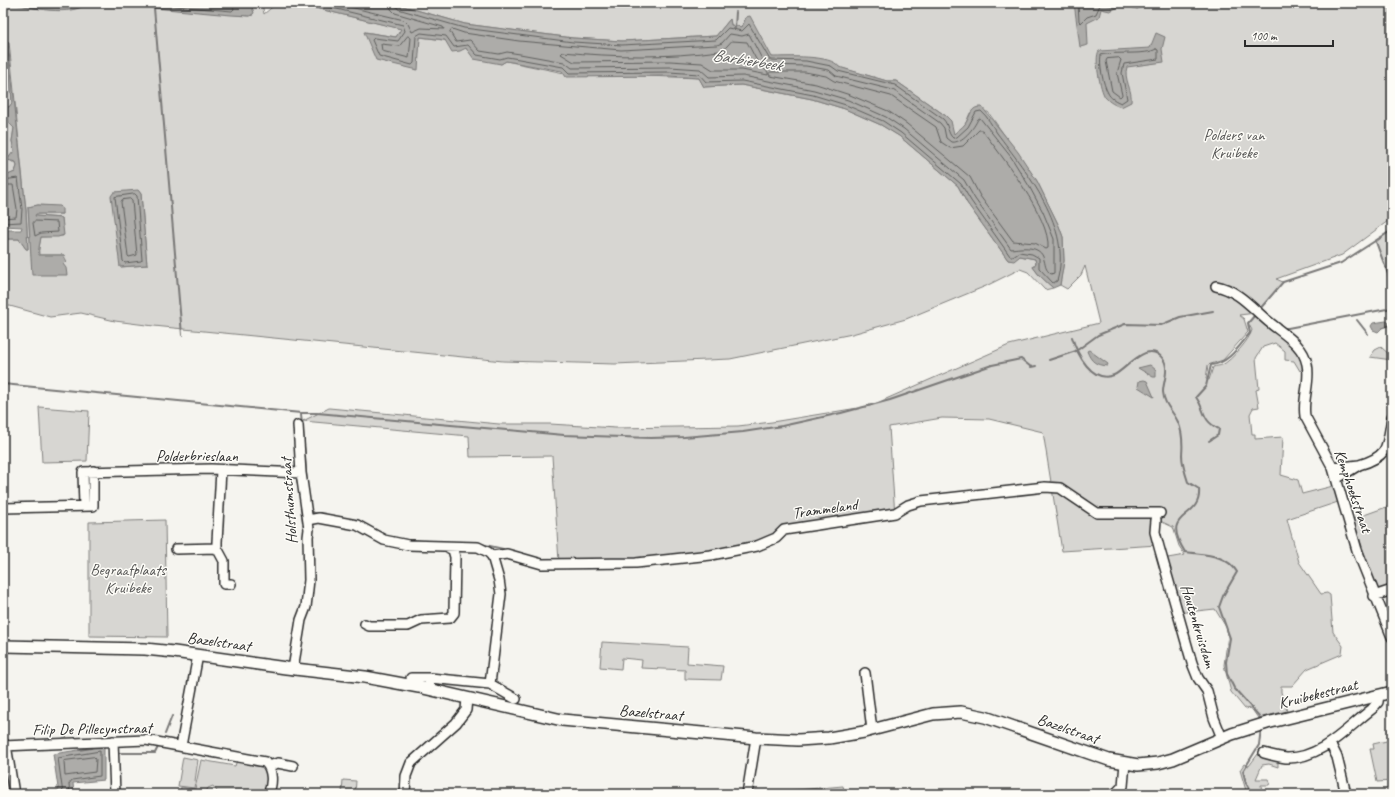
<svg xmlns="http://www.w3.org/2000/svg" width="1395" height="797" viewBox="0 0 1395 797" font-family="Caveat,sans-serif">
<rect width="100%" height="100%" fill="#f5f4ef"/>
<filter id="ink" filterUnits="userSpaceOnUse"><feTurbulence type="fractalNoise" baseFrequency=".025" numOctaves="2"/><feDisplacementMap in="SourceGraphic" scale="8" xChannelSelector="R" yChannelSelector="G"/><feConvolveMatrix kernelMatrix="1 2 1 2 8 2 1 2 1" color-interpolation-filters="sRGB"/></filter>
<g filter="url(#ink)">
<!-- green -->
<path fill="#d7d6d2" stroke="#81807e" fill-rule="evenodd" d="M3 3C21 3 38 11 56 10 72 10 85 3 100 3L250 16 253 15 242 5 207 3H262L264 14 277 3H295L402 29 396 37 365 32 417 70 420 37C433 39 461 40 469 52L501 64 506 61 564 73 699 78 704 87 741 85 812 99 845 109 881 125 899 136 958 186 967 203 1008 260H1014L1020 256 1035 259 1036 263 1033 267 1039 275 1053 288 1045 290 1028 272 1020 269 986 286 906 319 852 334 730 359 615 364 503 361 154 326 115 321 81 313 50 317 10 306H3V238L6 239H19L26 249H28L26 211 9 42 6 48 9 58 12 103 9 107H3ZM138 190 141 194 147 265 120 267ZM38 205 60 207 62 214H36L35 216 62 218 63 236 41 237 38 253V255H64L63 264 66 274H34L32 267 28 207Z
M392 3H1392V218L1342 255 1276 279 1283 282 1257 313 1294 348 1305 367 1300 371 1294 361 1285 360V351L1275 343 1263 347 1256 358 1259 389 1256 390 1259 407 1253 408 1250 414 1252 434H1255V439L1283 437 1281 475 1298 480 1302 494 1333 486 1338 502 1287 519 1299 562 1321 594 1327 593 1330 595 1333 632 1343 646 1342 654 1307 669 1292 686H1281V692L1287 711 1258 718 1251 708 1245 709 1231 692 1224 665 1228 635 1226 627 1215 609 1178 613 1162 559 1185 555 1179 546 1173 527 1160 521 1158 545 1062 551 1043 432 989 419 942 418 889 427 895 516 785 531 777 540 649 564 559 562 552 456 470 457 469 436 303 421 329 408 499 424H550L616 428 738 426 772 422 870 406 1009 345 1099 323 1085 266 1081 275 1067 289 1060 285 1064 261 1063 237 1059 226 1037 181 988 112 970 113 965 125 954 135 946 116 896 81H887L838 67 771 57 746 17 742 27 731 25 730 19 716 36 622 41 573 38 465 24ZM1256 313 1248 323 1252 330C1250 339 1231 361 1222 365 1220 366 1216 366 1213 367L1209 380 1206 379 1208 365 1223 360 1248 332 1244 319 1239 315Z
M3 117 14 128 12 141 14 151 9 157 12 162H16L17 166 15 172 3 177Z
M1392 230V285L1376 242Z
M1381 347 1391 356 1392 355V360L1370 357 1375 350Z
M39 407 89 411 87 461 42 462Z
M1392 505V587L1377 592 1353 519Z
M165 520 167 637 89 636V522Z
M602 642 688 647 687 663 723 666 721 680 685 679V670L641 668 642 660 622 658 621 669 600 667Z
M1392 728V781L1377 782 1370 749H1374L1373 744 1391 740 1388 730Z
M1258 754 1278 760V767L1269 764 1262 765 1256 779H1268L1270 783 1269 785H1261L1262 794H1247L1240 770 1244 764 1249 766Z
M183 757 198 760 194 788 178 786Z
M201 760 235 766 237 760 263 764 267 768 268 782 263 794H219L213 786 208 788 205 794H180L181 787 195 789Z
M343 780 356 781 355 794H342Z
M843 786 845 794H751Z"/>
<!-- water -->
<path fill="#adaca9" stroke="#797877" d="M10 3H88C70 18 31 7 10 3Z
M100 3H207L248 6 252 7 254 13 250 16 231 15Z
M295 3H392L465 24 573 38 622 41 716 36 730 19 731 25 742 27 746 17 750 16 772 57C785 57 832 54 839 67L887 81H896L946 116 951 121 954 134C958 130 962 128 965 124 971 116 970 106 982 107L1018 152 1037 181 1059 226 1063 237 1064 261 1060 285 1053 288 1039 275 1033 267 1036 263 1035 259 1020 256 1014 261 1008 260 967 203 958 186 899 136 881 125 845 109 812 99 741 85 704 87 699 78 669 76 566 77 562 71 556 70 506 61 501 64 474 59 466 48 460 51 452 52 445 40 420 37 418 70 376 60 364 32 396 37 401 29Z
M1074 3H1147L1151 4 1137 9 1123 5 1110 11 1101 9 1099 17 1087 23 1088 45 1080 47Z
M1156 33 1165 37 1162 49 1164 62 1127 67C1123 79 1133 90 1131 102L1121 107C1115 105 1110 103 1105 97 1100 89 1094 58 1099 51L1150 48Z
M8 42 26 211 28 249H26L19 239H6L3 238V230H21L22 227 3 226V177L15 172 17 166 16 162 7 160 14 151 12 141 14 128 3 117V107H9L12 103 9 58 6 48Z
M138 190 141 194 147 265 120 267 111 196 114 192Z
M38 205 60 206 62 208V214H36L35 216 62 218 64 235 58 237H41C40 244 38 249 39 255H64L66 261 63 264 66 268 67 275H32L28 207Z
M1386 321 1389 323 1388 326 1382 328 1378 332 1373 330 1371 326 1373 323Z
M1089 350 1108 364 1107 366C1096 365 1091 362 1087 351Z
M1150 365 1156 370V377H1153L1138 368Z
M1144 380 1147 381 1154 397 1138 387 1139 381Z
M104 746V780L73 783 74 794H59L53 754Z"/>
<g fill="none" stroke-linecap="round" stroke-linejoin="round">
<!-- shore -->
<path stroke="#5f5f5d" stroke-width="1" d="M30 3 57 6 79 3
M140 3 232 11 234 9 232 3
M312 3 403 25 405 31 398 41 374 38 372 40 379 56 412 65 414 63 416 36 421 33 446 36 454 47 468 45 477 55 500 59 507 57 519 59 563 67 569 73 669 72 699 74 706 82 742 81 813 95 846 105 883 121 901 133 961 184 971 201 1010 256H1013L1019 252 1032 254 1039 258V268L1053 283 1057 281C1073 228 1027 173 997 133 992 126 988 117 981 111L976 112 968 127 957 137 953 138C947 133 949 125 943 119L895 85 838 71 831 66 806 61 770 60 749 24 742 31 728 28 716 40 622 45 573 42 464 28 398 9 395 3
M333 3 404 20 408 24 412 32 421 28 444 29 443 27 395 13 391 9 390 3
M1078 3 1079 21 1081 23 1087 17 1096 14 1100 5 1105 4 1111 6 1118 3
M452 29 464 33 519 41 621 50 717 45 722 43 730 34 742 36 749 34 763 61 768 65 806 66 829 70 836 76 893 90 940 123 944 128 946 138 951 142C962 144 974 128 978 119L980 118 1011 157 1029 186 1043 212 1054 239V273L1051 274C1045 269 1046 267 1044 260 1041 244 1021 248 1011 249L975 199 964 180 904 129 886 117 848 100 814 90 743 76 709 77 700 69 670 67 572 68 564 62 520 54 507 52 499 54 480 51 470 40 456 42 450 32Z
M408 36 411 38 409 58 382 51 381 44 399 46Z
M732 41 747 42 759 65 768 72V75L742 70H713L702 63 670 61 574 62 561 54 563 52C614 57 668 58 719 51L725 48Z
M1156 49 1158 50V59L1124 64 1122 73 1127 99 1121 103C1116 101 1110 98 1108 93 1103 84 1099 65 1101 55 1115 51 1146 56 1156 49Z
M1119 58 1121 60 1117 73 1122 95 1120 97 1112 91 1106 61 1107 59Z
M771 72H805L826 76 834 81 891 96 936 127 941 142 950 148 963 146 979 130H982C1000 154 1051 218 1048 248L1046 249 1035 243 1013 241 980 196 970 177 907 124 888 111 850 95 816 84 770 76 769 74Z
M3 180 18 178 22 209 21 222 3 223
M3 185H13L17 209 16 217 3 218
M135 194 137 196 142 260 141 261 125 263 123 261 115 197Z
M130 199 132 201 137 255 129 257 128 256 121 202 122 200Z
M35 221 57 222 58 232 41 233 35 236 33 223Z
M94 757 96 759 95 772 65 776 64 761Z
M63 794 58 758 100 751V776L72 780 69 784 70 794"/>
<!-- stream -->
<path stroke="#797877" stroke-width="2" d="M1150 4 1181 5 1192 3
M154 8 182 335
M735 28 736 12
M1376 242 1392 285
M1259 310 1283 282 1341 263 1392 230
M1357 320 1368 334
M1281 328H1288L1392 308
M1072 337C1077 354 1092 384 1114 375 1126 370 1148 338 1163 359 1170 369 1163 382 1163 392 1164 405 1173 411 1178 422 1183 433 1183 443 1182 455 1182 464 1185 473 1188 482L1199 489C1202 522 1158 509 1185 552 1205 555 1226 554 1237 572L1223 596 1219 607 1230 638 1226 662 1227 674 1234 688 1259 716 1261 722
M1049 360 1076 351 1098 335 1125 324 1161 325 1180 317 1213 311
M3 384 301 413H317L564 435 651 438 684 437 743 432 782 426 841 413 890 400 992 365 1021 359 1031 367 1036 366
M301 414 302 425
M303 431 307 485
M1209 441 1218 435 1219 429C1201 420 1206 411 1196 397L1206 386 1211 365C1229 363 1239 346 1250 333L1248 323 1255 315
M310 509 314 513 320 514
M394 538 407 540
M412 540 423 541
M481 544 503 549
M165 734 172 716
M79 750 91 748
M118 753H155L158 747
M1252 794 1246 783 1243 771 1259 745 1261 728"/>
<!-- minor casing -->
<g stroke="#2b2b2b" stroke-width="12">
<path id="minor" d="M1216 286C1238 290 1252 308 1269 322 1283 334 1303 344 1307 364 1311 382 1302 399 1305 416L1333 468 1357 550 1392 637
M1359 465C1390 456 1387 446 1392 417
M1333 468 1359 465 1336 479
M221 470 217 542V548L224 561V584H231
M84 506 83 472 211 469 301 473
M3 508 93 506V471
M308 520 319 518 357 525 384 540 408 545 478 547 488 552 492 556 499 580 501 594 490 684
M1156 520 1155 532 1159 547 1192 663 1198 678 1207 691 1214 718 1222 738
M176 549 217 548
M492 556 507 554 542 564 636 563 711 555 757 546 776 538 784 530 895 513 908 505 921 501 1045 487 1060 488 1097 513H1160
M1374 596 1392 590
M365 624 369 626H408L421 620 450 618 454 613 455 557 453 550 449 548
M293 669 301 620 306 607 309 580 308 537 309 529 301 473 298 425
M865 673 872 730
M411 678H430
M429 689 430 678 490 684 516 699
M113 741 115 794
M1330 743 1337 757 1346 794
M6 745 14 794
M3 746 146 740 265 762C273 770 273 784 268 794
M181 746 198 655
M1264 753C1271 755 1279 757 1286 758 1321 759 1347 728 1372 709L1378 702 1379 695
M269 766 278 763 293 766
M405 794 406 776 411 763 456 723 466 710 467 698
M747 794 756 738
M1115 794 1123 786 1125 763"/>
</g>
<!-- major casing -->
<g stroke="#2b2b2b" stroke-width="14">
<path id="major" d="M3 646 145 649 174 652 286 668 365 677 419 687 562 720 756 738 798 740 829 738 864 732 933 714 961 712 985 717 1109 760 1138 765 1158 763 1173 759 1232 734 1267 723 1392 692"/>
</g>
<!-- minor -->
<use href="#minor" stroke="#fdfcf7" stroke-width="9"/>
<!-- major -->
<use href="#major" stroke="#fdfcf7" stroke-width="11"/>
</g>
</g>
<g text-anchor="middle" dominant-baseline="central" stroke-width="3" stroke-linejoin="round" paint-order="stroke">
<!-- park labels -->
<g font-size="16" fill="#565655" stroke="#fdfcf7">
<text x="1234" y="135">Polders van<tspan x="1234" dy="18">Kruibeke</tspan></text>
<text x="128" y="570">Begraafplaats<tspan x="128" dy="18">Kruibeke</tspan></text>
</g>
<!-- street labels -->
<g font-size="16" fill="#2b2b2b" stroke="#fdfcf7">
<text x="197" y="456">Polderbrieslaan</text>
<text transform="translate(1353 491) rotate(71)">Kemphoekstraat</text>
<text transform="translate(289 501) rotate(-94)">Holsthumstraat</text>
<text transform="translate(825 509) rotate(-8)">Trammeland</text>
<text transform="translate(1198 626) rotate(73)">Houtenkruisdam</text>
<text transform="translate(219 642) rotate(8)">Bazelstraat</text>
<text transform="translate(1318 694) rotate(-14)">Kruibekestraat</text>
<text transform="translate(651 713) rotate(5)">Bazelstraat</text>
<text transform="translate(92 729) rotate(-1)">Filip De Pillecynstraat</text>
<text transform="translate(1068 729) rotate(19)">Bazelstraat</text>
</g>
<!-- water labels -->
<g font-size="17" font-style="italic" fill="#585857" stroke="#fdfcf7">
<text transform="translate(747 60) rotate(9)">Barbierbeek</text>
</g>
</g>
<!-- margin -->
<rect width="1395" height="797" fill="none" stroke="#fdfcf7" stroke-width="16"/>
<rect x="8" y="8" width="1379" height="781" fill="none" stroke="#2b2b2b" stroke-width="1.5" filter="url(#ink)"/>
<!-- scale -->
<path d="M1245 40v6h88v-6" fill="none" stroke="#2b2b2b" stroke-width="2"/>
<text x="1251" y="40" font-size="12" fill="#2b2b2b" stroke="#fdfcf7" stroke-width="3" paint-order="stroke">100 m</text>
</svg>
